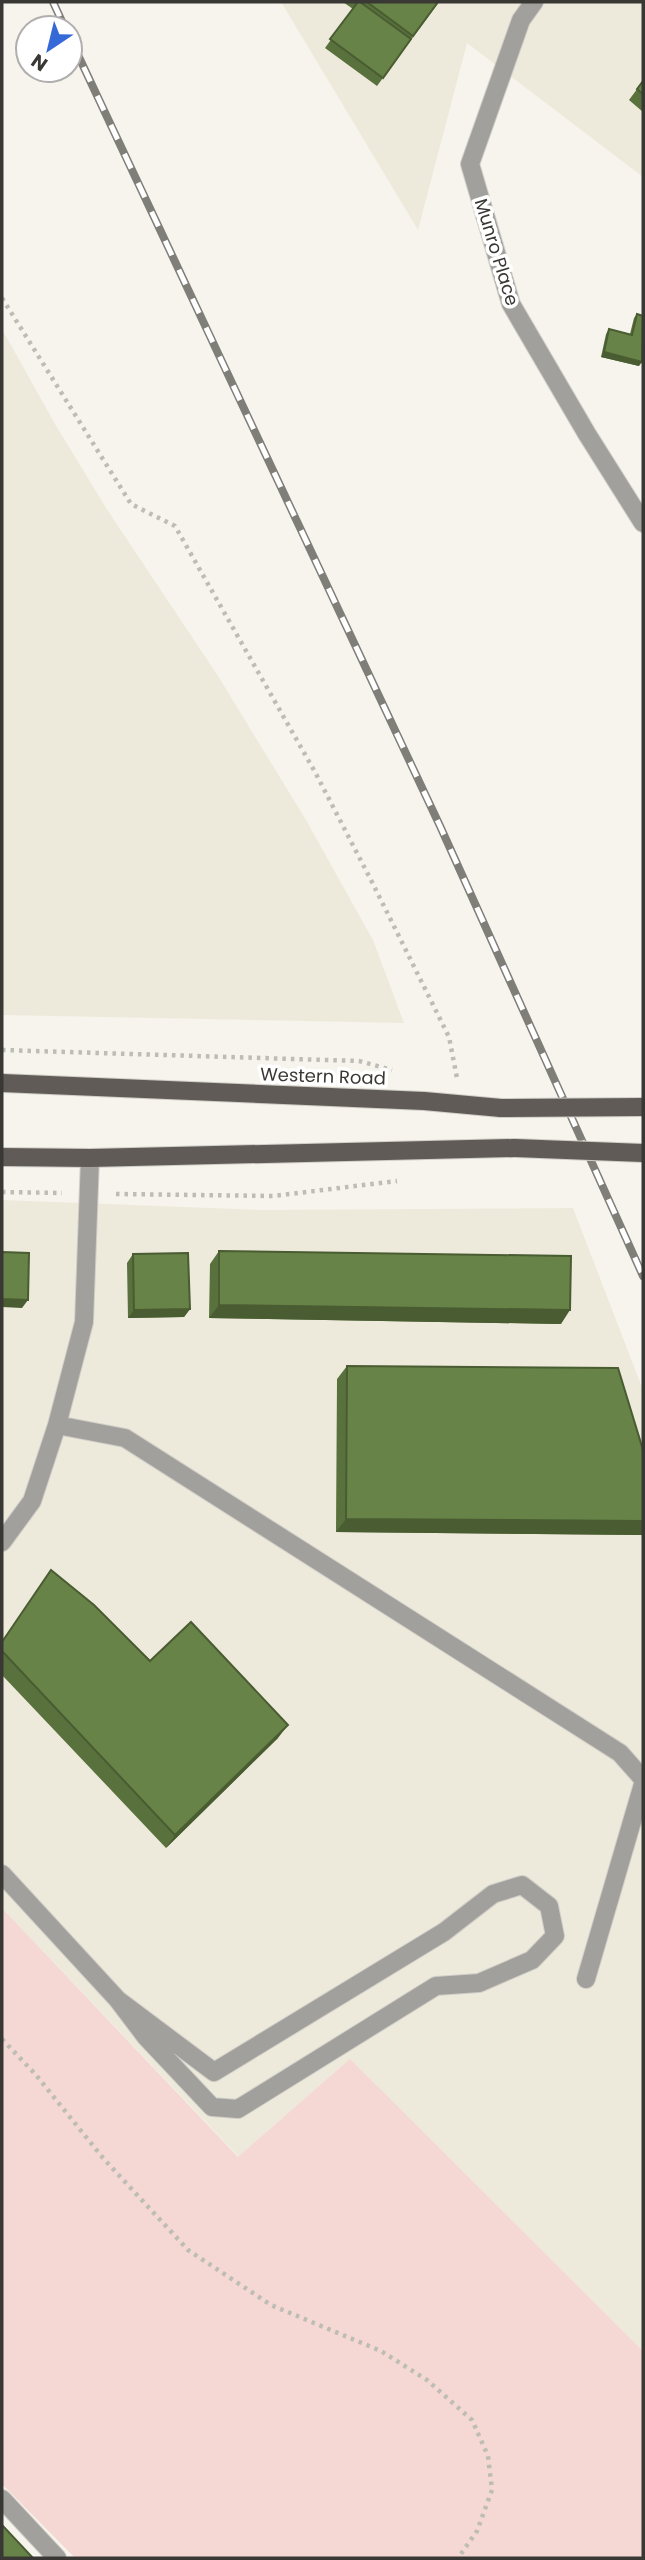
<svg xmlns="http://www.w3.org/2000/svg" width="645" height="2560" viewBox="0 0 645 2560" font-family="Poppins,sans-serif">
<rect width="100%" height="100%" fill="#f6f4ec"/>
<!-- built -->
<path fill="#eeeadb" d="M281 2H643V177L467 43 418 230Z
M2 329 55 424 108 511 218 676 306 820 373 940 404 1023 2 1015Z
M2 1200 262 1210 573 1208 643 1390V2351L350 2060 239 2157 2 1908Z"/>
<!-- green -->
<path fill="#f5d8d3" d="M2 1908 238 2157 350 2059 643 2351V2558H75L2 2484Z"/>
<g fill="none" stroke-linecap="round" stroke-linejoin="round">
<!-- minor casing -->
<g stroke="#d0cec7" stroke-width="20">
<path id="minor" d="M534 2 521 20 470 164 511 304 587 434 643 523
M57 1425 125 1438 620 1753 643 1779
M2 1542 32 1501 57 1425 84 1322 90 1158
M2 1874 118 2000 146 2037 212 2107 238 2109 436 1986 479 1983 532 1960 555 1936 549 1906 522 1885 493 1894 444 1932 214 2072 118 2000
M586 1979 643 1784
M2 2499 57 2558"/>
</g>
<!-- major casing -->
<g stroke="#d0cec7" stroke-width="20">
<path id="major" d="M2 1083 424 1101 501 1108
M2 1157 90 1158 515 1148"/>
</g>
<!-- path -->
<path stroke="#bdbcb5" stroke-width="4.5" stroke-dasharray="3.5 5" stroke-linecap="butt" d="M2 298 131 504 175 526 315 772 372 882 449 1037 457 1078
M2 1050 359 1061 392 1070
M2 1192 62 1193
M116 1194 273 1196 397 1181
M2 2039 36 2075 103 2158 188 2250 271 2305 381 2351 427 2380 472 2420 488 2456 492 2490 477 2531 458 2558"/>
<!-- minor -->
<use href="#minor" stroke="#a2a09d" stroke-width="18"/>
<!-- major -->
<use href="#major" stroke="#605b57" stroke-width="18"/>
<!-- rail casing -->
<g stroke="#807e79" stroke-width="8">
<path id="rail" d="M53 2 65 28
M70 38 440 826 643 1276"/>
</g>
<!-- rail -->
<use href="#rail" stroke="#fff" stroke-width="5" stroke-dasharray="16" stroke-linecap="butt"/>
<!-- major-bridge casing -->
<g stroke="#d0cec7" stroke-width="20" stroke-linecap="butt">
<path id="major-bridge" d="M501 1108 643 1107
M515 1148 643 1153"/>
</g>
<!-- major-bridge -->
<use href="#major-bridge" stroke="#605b57" stroke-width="18"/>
</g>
<!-- wall -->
<path fill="#59713d" d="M343 2H439L377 86 325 48 353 9Z
M643 81V112L629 100Z
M637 314 639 366 601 357 606 334 609 329 630 334 634 318Z
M219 1251 561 1324 209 1318 210 1264Z
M133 1254 190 1309 184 1317 128 1318 127 1263Z
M347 1366 643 1450V1535L336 1532 337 1379Z
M2 1642 150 1661 278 1738 166 1848 2 1675Z"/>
<!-- shaded-wall -->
<path fill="#495c32" d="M604 352 642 362 639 366 601 357Z
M2 1299 28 1300 22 1308 2 1307Z
M219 1305 570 1310 561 1324 209 1318Z
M190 1309 184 1317 128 1318 134 1310Z
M346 1519 643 1521V1535L336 1532Z
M288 1725 278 1738 166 1848 175 1835Z"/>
<!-- building -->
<path fill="#688347" stroke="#495c32" stroke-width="2" d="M358 2H360L411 39 383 78 330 39Z
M367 2H438L413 36Z
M643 81V94L637 89Z
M637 314 643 316 642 362 604 352 609 329 632 335Z
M219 1251 571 1256 570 1310 219 1305Z
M2 1252 29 1253 28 1300 2 1299Z
M188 1253 190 1309 134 1310 133 1254Z
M347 1366 618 1368 643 1450V1521L346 1519Z
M51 1570 94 1605 150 1661 191 1622 288 1725 175 1835 2 1651V1642Z
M2 2525 33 2558H2Z"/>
<g text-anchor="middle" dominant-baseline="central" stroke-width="7" stroke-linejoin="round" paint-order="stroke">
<!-- street labels -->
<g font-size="18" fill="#393835" stroke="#fff">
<text transform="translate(497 252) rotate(73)">Munro Place</text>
<text transform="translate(323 1076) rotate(2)">Western Road</text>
</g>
</g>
<!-- border -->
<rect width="645" height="2560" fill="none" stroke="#393835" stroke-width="7"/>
<!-- north arrow -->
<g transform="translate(49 49) rotate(215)"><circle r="33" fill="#ffffff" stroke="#b0afae" stroke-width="2"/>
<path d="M0-5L12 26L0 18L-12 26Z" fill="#3669d8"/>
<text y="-10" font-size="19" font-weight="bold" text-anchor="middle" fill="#393835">N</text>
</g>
</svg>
